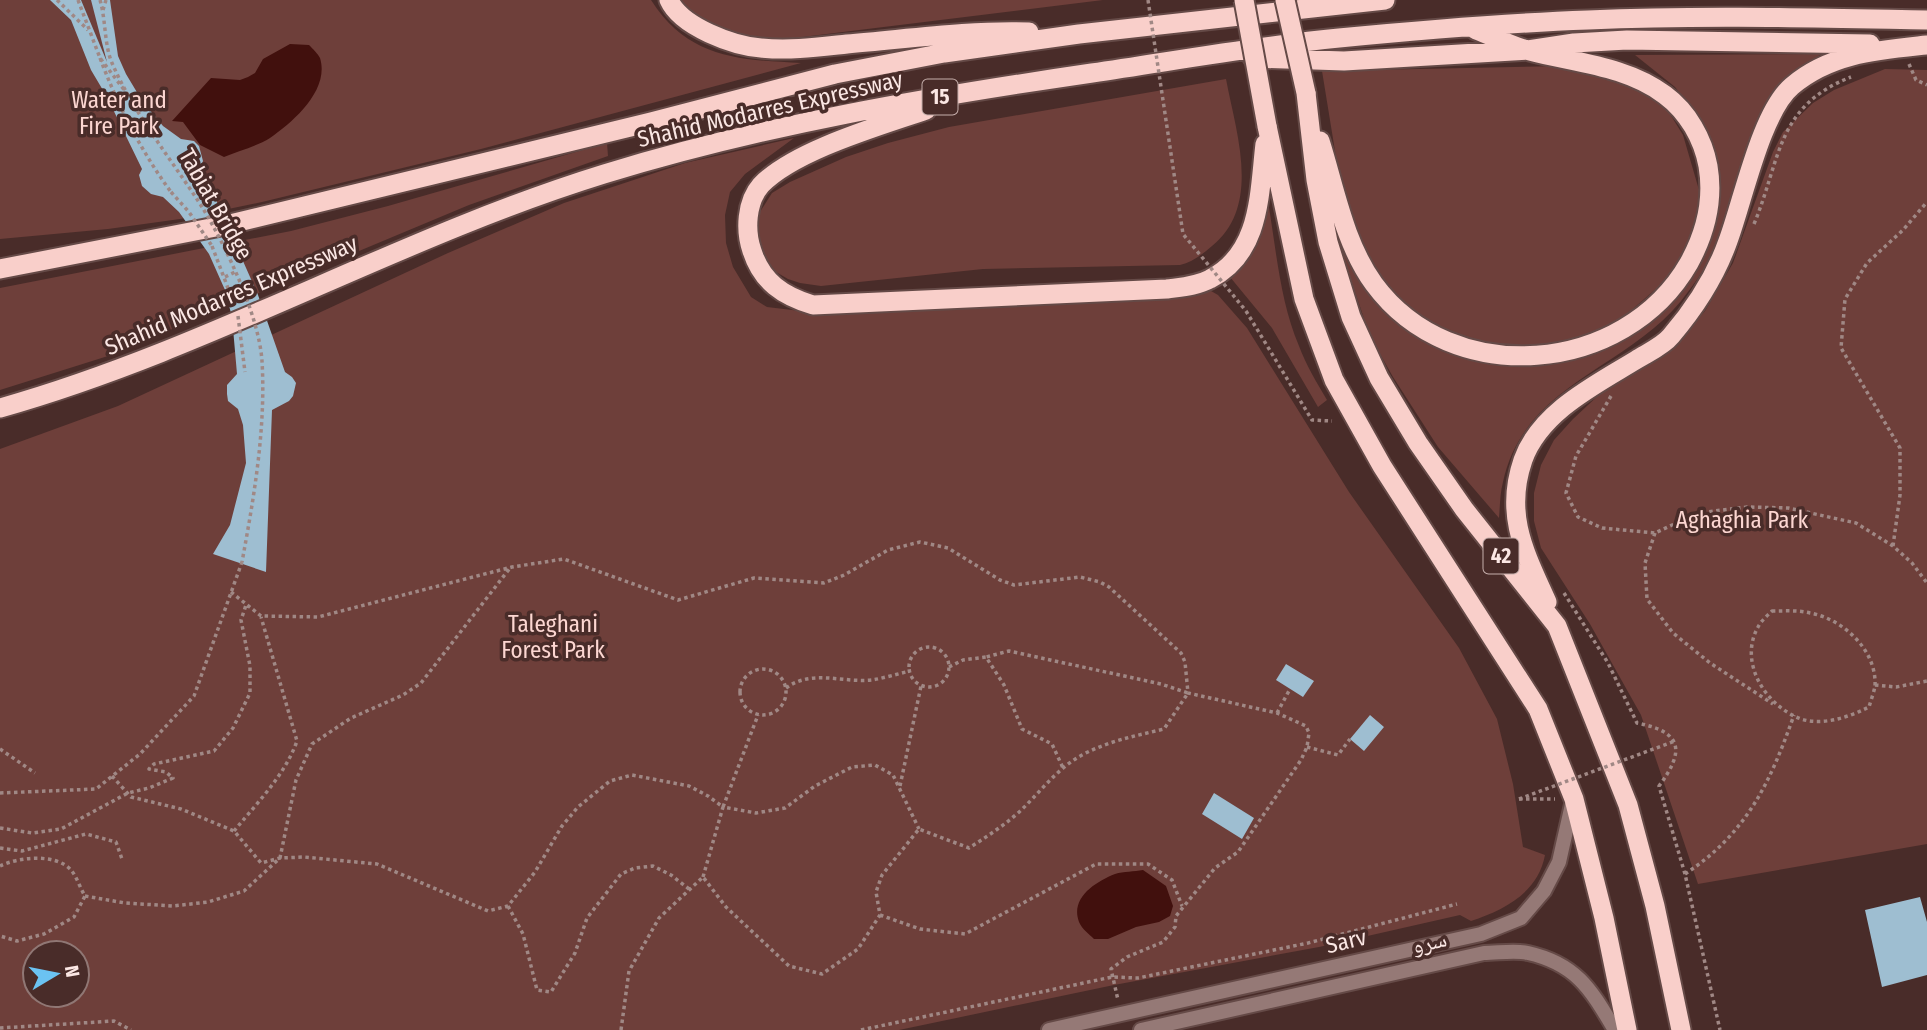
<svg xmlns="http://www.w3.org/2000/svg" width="1927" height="1030" viewBox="0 0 1927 1030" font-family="'Fira Sans Condensed','Noto Naskh Arabic',sans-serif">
<rect width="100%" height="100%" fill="#492c29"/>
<!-- green -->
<path fill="#6e3f3a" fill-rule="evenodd" d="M0 0H651C688 58 738 60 801 63L481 149 262 202 180 219 108 229 0 239Z
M677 0H1103L786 39 744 37 708 26Z
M1821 54C1809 65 1793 70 1782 81 1748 115 1741 180 1726 224 1716 253 1700 277 1681 301 1626 369 1524 384 1503 482 1500 493 1500 506 1499 518L1438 447 1393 377 1370 336 1340 248 1369 290 1473 358 1631 333 1712 225 1691 108 1675 87 1635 55Z
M1564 66 1620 78 1655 98 1670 114 1683 135 1699 190 1697 223 1681 260 1665 281 1619 321 1593 336 1522 349 1461 338 1414 313 1389 291 1371 265 1342 194 1322 71Z
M1885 69 1927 70V844L1698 884 1641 715 1590 624 1541 548 1534 521V493L1541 465 1554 440 1573 419 1603 391 1678 341 1705 311 1733 263 1773 152 1783 132 1813 103 1834 90Z
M1226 79C1236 133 1262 205 1212 246 1202 255 1192 262 1180 265L983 269 821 286 800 283 788 279 776 272 762 253 757 236 758 215 772 193 790 182 846 157 888 143 949 127Z
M794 138 745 174 730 192 725 215 726 243 733 267 751 297 767 307 809 312 1008 307 1211 291 1218 295 1247 328 1349 492 1459 648 1497 719 1513 784 1523 847 1545 855C1538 893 1504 910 1471 921L1460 915 1319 947 1114 985 899 1030H0V449L118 406 448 253 564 203 685 163ZM35 953H77V995H35Z
M607 143 608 156 469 205 108 356 0 390V288L291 231 388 206Z
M1267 196C1276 245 1279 299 1299 346 1306 365 1317 383 1327 400L1318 407 1272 328 1230 277C1258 249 1259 234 1267 196Z"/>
<!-- water -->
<path fill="#41100d" d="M290 44 309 45C313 49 318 54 320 58 330 90 293 122 270 138 257 146 239 151 224 157L200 145 183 122 172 121 211 78 240 80 248 77 255 73 263 59Z
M1143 870 1166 886 1173 906 1170 916 1159 922 1136 927 1108 939H1094C1089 934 1082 929 1079 922 1070 898 1095 882 1115 874 1124 871 1134 872 1143 870Z"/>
<!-- building -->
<path fill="#9ebed1" d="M50 0H81L107 62 91 0H110L118 56 126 74 141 99 163 126 181 139 194 141 199 146 203 161 201 166 258 295 285 372 292 377 296 383 293 396 289 401 272 410 266 572 213 554 230 525 246 463 243 425 238 409 228 401 227 394V385L237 374 232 317 225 290 209 254 179 212 163 197 151 194 142 186 139 175 142 169 107 97 91 70 71 20Z
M1286 664 1314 681 1303 697 1276 680Z
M1370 715 1384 727 1364 751 1350 739Z
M1214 793 1254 818 1242 839 1202 814Z
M1920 897 1927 922V975L1882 987 1865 910Z"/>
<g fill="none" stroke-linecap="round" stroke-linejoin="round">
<!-- tertiary casing -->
<g stroke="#654a47" stroke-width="18">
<path id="tertiary" d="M1049 1030 1481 934 1521 918 1544 891 1559 862 1573 800
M1141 1030 1484 953C1498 953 1515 950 1528 953 1577 964 1591 990 1615 1030"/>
</g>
<!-- trunk casing -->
<g stroke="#654a47" stroke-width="23">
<path id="trunk" d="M669 0C681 27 734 46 761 48 790 51 819 47 847 44 908 39 968 30 1029 32
M1253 58 1344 61 1528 50 1574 43 1627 40 1870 44
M1306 93 1316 180 1328 242 1351 317 1379 378 1418 443 1464 509 1557 626 1628 805 1655 906 1681 1030
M926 110C880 126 795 150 761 185 746 202 745 231 752 251 762 282 783 296 813 305L1167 289C1181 287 1197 286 1210 279 1261 253 1259 194 1265 144
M1267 126 1304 299 1334 380 1382 466 1538 709 1574 799 1604 918 1627 1030
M1320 141C1335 188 1344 243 1374 284 1452 390 1625 375 1689 263 1706 232 1714 201 1708 166 1703 139 1688 112 1665 95 1627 66 1576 63 1530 51 1512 46 1494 37 1476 30
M0 269 226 225 651 122 835 74 944 53 1079 34 1385 0
M0 408C209 349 397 238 604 174 763 125 928 97 1092 73 1174 61 1256 46 1339 38 1422 30 1505 23 1588 20 1701 15 1814 18 1927 20
M1547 602C1525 553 1504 515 1523 460 1540 412 1595 385 1636 360 1647 353 1663 346 1671 336 1694 309 1716 275 1728 241 1743 201 1761 112 1792 86 1831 53 1879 50 1927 45"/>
</g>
<!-- path -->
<path stroke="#a08885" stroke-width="3.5" stroke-dasharray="3.5 3.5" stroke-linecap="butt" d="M57 0 88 30
M78 0 100 58 128 95
M103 10 106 0
M100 58C118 106 141 151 171 192
M1909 64 1916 80 1927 85
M1754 224C1781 159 1776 106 1851 77
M212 246 234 304
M225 277 235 272
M1246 311 1312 420 1332 421
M1611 396 1576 456 1566 493 1578 517 1602 528 1655 533 1698 513 1747 507 1788 508 1856 523 1893 546 1912 563 1927 583
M1655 533 1645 563 1647 599 1673 633 1710 663 1773 704
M1893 546 1900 495V448L1841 348 1845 299 1867 263 1903 230 1927 202
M231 592 261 616 318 617 512 567 564 559 678 600 754 578 824 583 844 575 888 550 920 542 948 548 1000 580 1014 585 1080 577 1100 582 1109 587 1181 653 1185 662 1188 693 1277 713 1306 726 1309 733 1307 747 1301 760 1238 852 1215 868 1176 916 1175 927 1163 942 1127 957 1111 969 1118 1000
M1564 593 1608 663 1637 723C1683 732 1685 751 1659 786L1685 874 1720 1030
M1772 611C1784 611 1798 610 1810 613 1843 619 1877 650 1875 686 1874 692 1871 700 1869 707 1849 717 1823 726 1801 719 1766 706 1738 663 1758 627 1761 621 1767 616 1772 611Z
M909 667a20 20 0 1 1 40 0a20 20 0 1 1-40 0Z
M949 667 963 660 986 657 1004 685 1022 729 1052 744 1063 768
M740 692a23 23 0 1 1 46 0a23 23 0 1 1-46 0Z
M1875 685 1896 687 1927 681
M786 688C811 669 843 683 872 680 884 678 897 674 910 671
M1277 713 1290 689
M1307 747 1338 755 1350 739
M0 749 35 773
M112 776 131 797 181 809 234 831 261 863 280 858 304 857 377 864 488 911 508 906 535 872 562 826 578 807 610 781 632 775 689 786 708 796 723 807 758 715
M900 786 921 686
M0 793 96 789 140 754 194 696 242 562
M1519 799H1555
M0 828 32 833 61 829 128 793 149 788 173 778 166 772 149 769 154 764 214 751 233 728 250 693V666L241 620 246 605
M234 831C257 803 285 775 297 741L261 617
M0 848 22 851 86 834 116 842 122 859
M0 866C18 857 56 853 71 870 77 877 80 888 85 896L74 917 44 934 17 941 0 936
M1685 874C1747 833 1770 783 1794 715
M703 877 723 807 756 813 785 808 815 786 852 767 875 765 893 775 919 829
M85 896 125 903 173 906 208 902 244 891 280 858 296 780 312 744 351 718 403 695 421 683 510 568
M508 906 523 934 537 990 551 992 575 953 587 918 621 874 635 868 653 866 671 875 689 889
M880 915 920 929 965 934 1096 864H1148L1172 880 1182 906
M0 1028 114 1021 131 1030
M621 1030 629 971 659 918 703 877 726 907 789 966 822 974 858 949 880 915 876 892 882 875 919 829 969 848C986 837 1002 827 1018 813 1039 794 1056 769 1082 755 1108 741 1135 736 1164 729L1188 693 1161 684 1009 651 986 657
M861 1030 1112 977 1138 978 1308 943 1457 904"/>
<!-- tertiary -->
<use href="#tertiary" stroke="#957976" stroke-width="14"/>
<!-- trunk -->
<use href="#trunk" stroke="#f9cfca" stroke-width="19"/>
<!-- trunk-bridge casing -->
<g stroke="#654a47" stroke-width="23" stroke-linecap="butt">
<path id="trunk-bridge" d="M1244 0 1267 126
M1285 0 1306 93"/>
</g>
<!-- path-bridge -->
<path stroke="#a08885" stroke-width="3.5" stroke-dasharray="3.5 3.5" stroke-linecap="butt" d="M100 0C106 20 104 44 112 63 134 114 172 160 202 207 226 246 259 316 262 361 266 428 254 497 242 562
M1148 0 1183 234 1246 311
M171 192 189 212 212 246
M238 316 245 372
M1519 799 1675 741"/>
<!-- trunk-bridge -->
<use href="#trunk-bridge" stroke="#f9cfca" stroke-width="19"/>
</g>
<g text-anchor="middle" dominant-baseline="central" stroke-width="7" stroke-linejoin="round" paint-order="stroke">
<!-- shield labels -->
<g fill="#492c29" stroke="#c6afac" stroke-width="2">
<rect x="922.5" y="79.5" width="35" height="35" rx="5"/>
<rect x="1483.5" y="538.5" width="35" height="35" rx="5"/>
</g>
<g font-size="21" font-weight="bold" fill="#fbe7e4">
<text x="940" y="97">15</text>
<text x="1501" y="556">42</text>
</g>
<!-- park labels -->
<g font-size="23" fill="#fcd6d1" stroke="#492c29">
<text x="119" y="100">Water and<tspan x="119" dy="26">Fire Park</tspan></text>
<text x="1742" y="520">Aghaghia Park</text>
<text x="553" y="624">Taleghani<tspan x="553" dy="26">Forest Park</tspan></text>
</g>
<!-- street labels -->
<g font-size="23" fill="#fbe7e4" stroke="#492c29">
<text transform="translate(770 109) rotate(-13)">Shahid Modarres Expressway</text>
<text transform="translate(216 204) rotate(60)">Tabiat Bridge</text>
<text transform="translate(231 295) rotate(-23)">Shahid Modarres Expressway</text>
<text transform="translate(1346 941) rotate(-13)">Sarv</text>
<text transform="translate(1429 942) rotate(-13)">سرو</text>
</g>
</g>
<!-- north arrow -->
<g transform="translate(56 974) rotate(80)"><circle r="33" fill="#492c29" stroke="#907774" stroke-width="2"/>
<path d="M0-5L12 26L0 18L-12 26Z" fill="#6bc3f2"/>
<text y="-10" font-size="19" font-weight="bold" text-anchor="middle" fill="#fbe7e4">N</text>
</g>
</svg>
